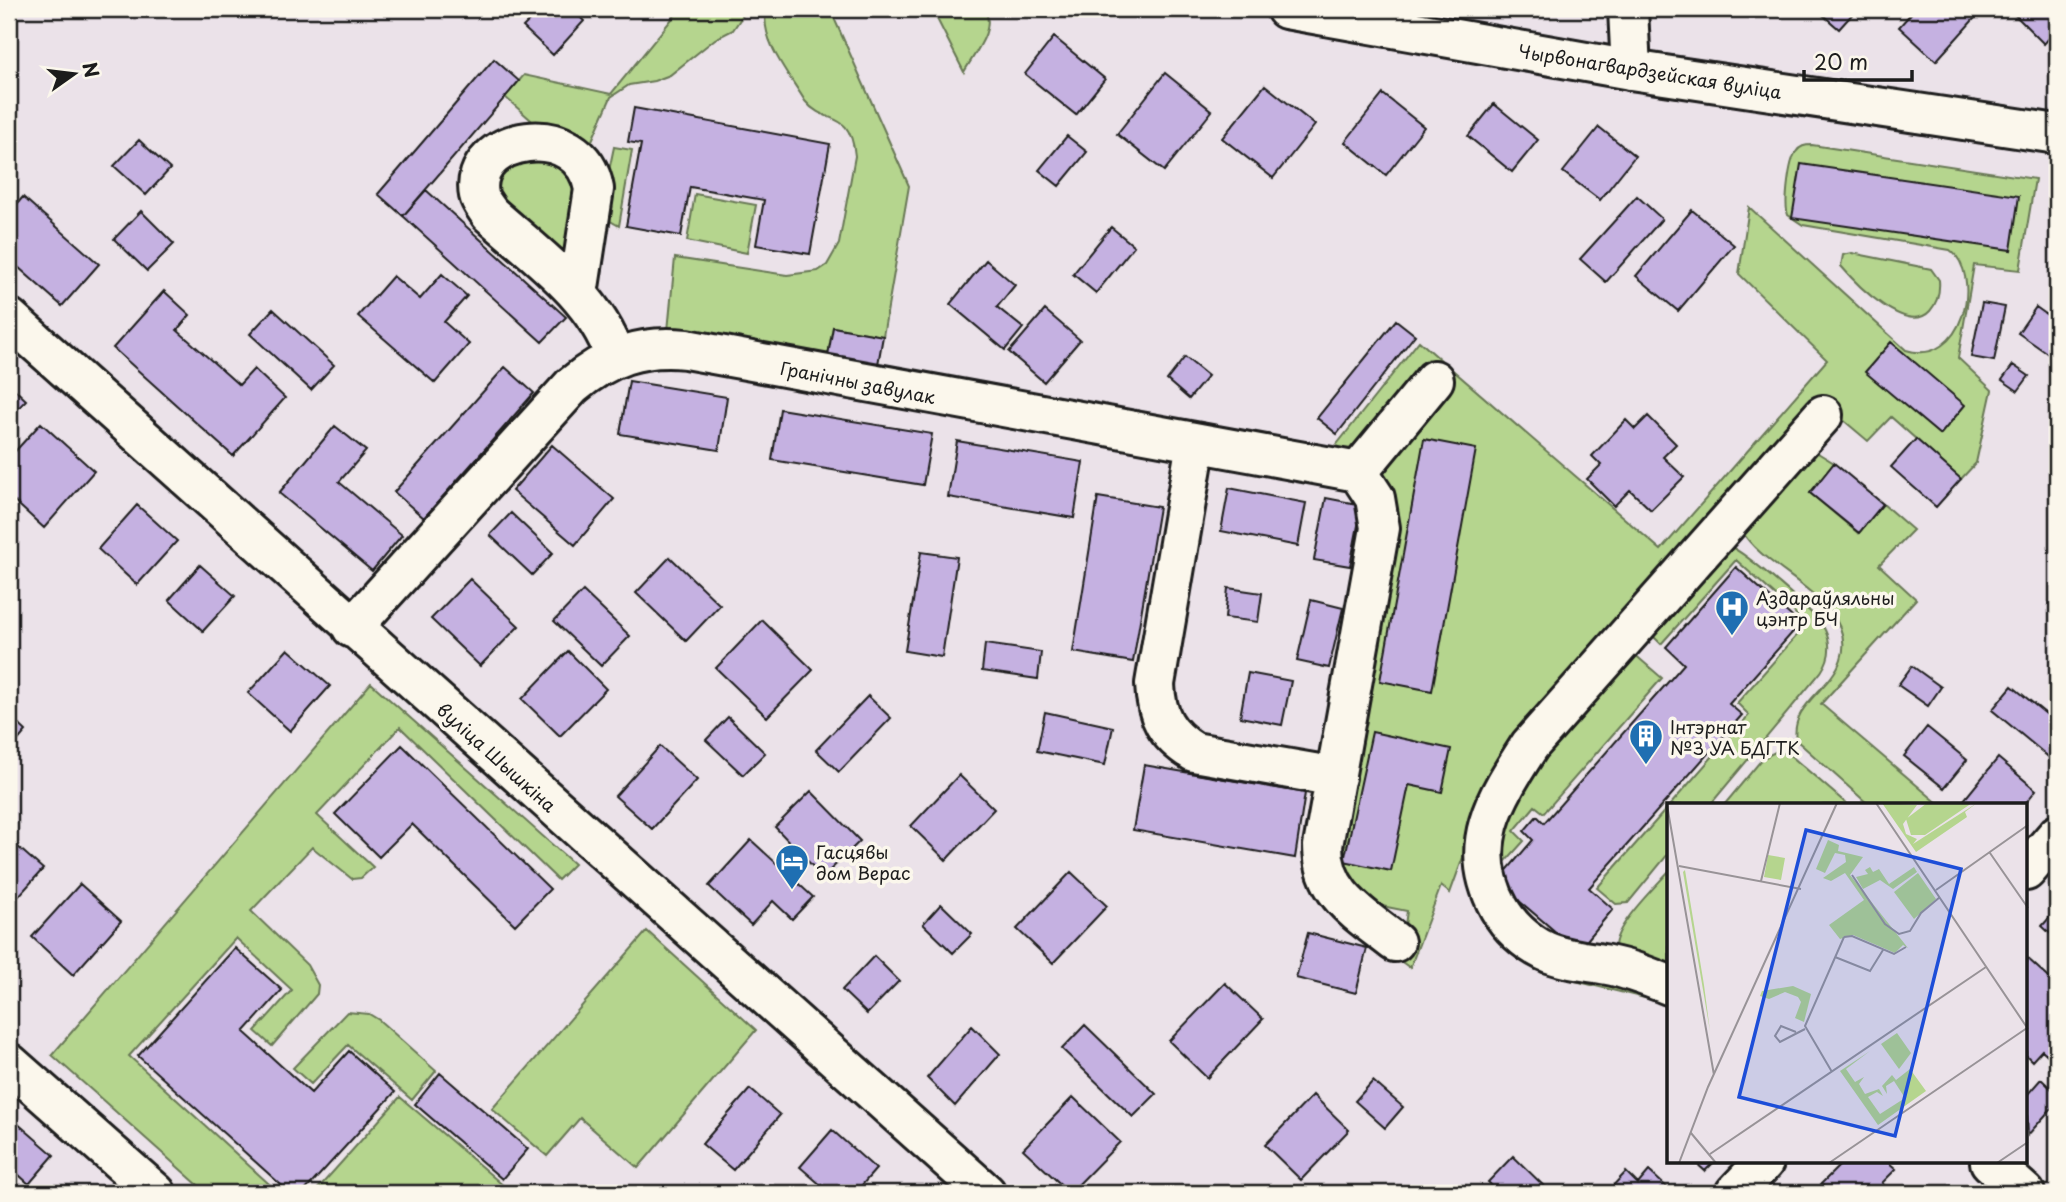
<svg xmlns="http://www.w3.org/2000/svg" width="2066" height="1202" viewBox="0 0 2066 1202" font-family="'Playpen Sans',sans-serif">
<rect width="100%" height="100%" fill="#ebe2e9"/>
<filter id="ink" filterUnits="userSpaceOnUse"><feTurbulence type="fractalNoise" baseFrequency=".0143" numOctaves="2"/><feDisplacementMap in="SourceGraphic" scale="14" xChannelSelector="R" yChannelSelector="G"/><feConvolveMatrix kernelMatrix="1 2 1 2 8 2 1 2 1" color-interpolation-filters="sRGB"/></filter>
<g filter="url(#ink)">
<!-- green -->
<path fill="#b5d58e" stroke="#687855" stroke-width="2" d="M680 9H747L733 30 715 39 670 75 654 81 629 85 611 97 590 145 539 127 505 97 524 75 611 94Z
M766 9H830L909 186 883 336 833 327 827 361 668 331 675 258 787 275 818 271 827 265 839 244 855 156C850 107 826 127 805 101 789 74 760 41 766 9Z
M932 9H984C997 28 974 54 964 72Z
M1812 145 2035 179 2020 270 1974 265 1958 358 1992 390 1976 463 1961 479 1891 417 1868 441 1817 398 1481 808 1450 893 1441 886 1410 968 1391 954 1404 932 1407 911 1377 905 1352 893 1336 837 1389 531 1353 449 1334 448 1419 341 1661 550 1827 360 1739 274 1749 207 1906 350C1963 368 1984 275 1950 250L1803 225 1788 215C1784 204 1789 161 1796 152 1800 146 1805 145 1812 145Z
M614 147 632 150 619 226 607 219 603 199Z
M541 155 576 178 570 247 564 254 501 212 494 172Z
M695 194 756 205 747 253 687 241Z
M1852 253 1931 269 1939 280C1940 292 1938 302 1930 311 1907 336 1856 284 1841 266L1843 255Z
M1813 450 1834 463 1810 493 1858 533 1883 504 1913 530 1879 565 1916 599 1821 704 1940 805H1869L1796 740C1790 704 1831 690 1841 659 1860 602 1764 572 1742 531Z
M1729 546C1746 553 1818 614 1825 630 1832 645 1830 659 1821 672L1710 805H1670L1749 715 1737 703 1807 624 1736 560 1661 644 1650 633Z
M1633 653 1662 678 1544 813 1535 806 1514 831 1524 841 1496 872C1502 783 1577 718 1633 653Z
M371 683 574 864 558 880 400 727 317 815 373 867 361 878 352 879 312 847 251 911 307 965 318 985 317 994 272 1046 255 1031 292 990 236 938 129 1056 279 1193H207L52 1055Z
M1777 751 1791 756 1848 805H1724L1763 758Z
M1669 806V853L1628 903 1616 904 1597 888Z
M1669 871V977L1615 948C1614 926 1654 888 1669 871Z
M647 931 756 1030 638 1168 580 1118 547 1156 492 1109Z
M1545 969 1669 994V1004L1542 973Z
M347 1012 369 1014 379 1020 436 1071 412 1100 348 1045 311 1084 293 1068Z
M400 1097 512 1193H314Z"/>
<!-- building -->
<path fill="#c5b1e1" stroke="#1c1c1c" stroke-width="2" d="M541 9H572L584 21 553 55 523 27Z
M1816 9H1857L1839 29Z
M1915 9H1981L1982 10 1936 61 1899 27Z
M2009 9H2057V29L2044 44Z
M1054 37 1105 79 1076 115 1025 74Z
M494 59 519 81 403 216 378 194Z
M1165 73 1212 111 1164 171 1117 134Z
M1265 85 1315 125 1273 178 1222 138Z
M1383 94 1424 127 1386 175 1345 142Z
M1494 104 1538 140 1512 172 1468 136Z
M634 108 830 144 810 254 756 245 764 200 690 187 681 236 626 226 641 144 628 142Z
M1599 127 1635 156 1600 200 1563 172Z
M1067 136 1087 152 1059 186 1039 170Z
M139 140 170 169 146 195 114 166Z
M1801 164 2019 196 2011 250 1792 218Z
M426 190 566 317 542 342 403 216Z
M1637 196 1662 219 1606 282 1580 259Z
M23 197 99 264 62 306 9 259V213Z
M1692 210 1734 245 1678 311 1636 276Z
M141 211 174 244 147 271 114 239Z
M1111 227 1134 246 1096 293 1073 274Z
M986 260 1015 285 997 307 1023 328 1005 350 950 304Z
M442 274 467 296 444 322 469 344 435 383 358 316 393 276 420 299Z
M164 291 190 315 177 330 239 385 254 369 285 398 233 456 113 348Z
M1982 303 2005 307 1994 361 1971 357Z
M2036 307 2057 322V360L2018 333Z
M273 309 334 365 311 390 250 334Z
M1045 310 1080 340 1044 382 1009 352Z
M1396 320 1415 335 1337 434 1317 418Z
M833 327 883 336 877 370 827 361Z
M1891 342 1965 405 1940 435 1865 372Z
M1185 357 1208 376 1189 399 1167 380Z
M2013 365 2029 376 2018 391 2002 380Z
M505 367 534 393 424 518 394 492Z
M629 381 727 397 719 450 620 434Z
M9 384 26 400 9 418Z
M780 409 932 434 923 485 772 460Z
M1648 416 1676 444 1663 457 1684 477 1651 510 1630 490 1614 506 1587 479 1601 465 1592 456 1626 420 1635 429Z
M41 423 94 471 44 528 9 496V458Z
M335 426 366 451 339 482 402 535 372 571 279 493Z
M1424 439 1476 449 1432 691 1380 681Z
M1916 439 1961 479 1936 507 1891 467Z
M957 441 1083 462 1074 518 948 497Z
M552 445 614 499 575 545 512 491Z
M1834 463 1883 504 1859 533 1810 493Z
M1229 488 1306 503 1298 546 1221 531Z
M1098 497 1159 507 1133 662 1073 652Z
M1326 498 1362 505 1350 566 1314 560Z
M137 505 177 541 137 585 98 549Z
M511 513 553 553 532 575 490 535Z
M921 552 957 557 942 657 905 651Z
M670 557 720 605 686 641 636 593Z
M200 565 235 596 203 631 169 600Z
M1736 567 1800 624 1729 704 1742 715 1589 888 1613 909 1578 951 1497 882 1533 840 1524 831 1537 816 1544 823 1684 664 1666 647Z
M470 579 519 626 480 666 431 619Z
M1228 588 1262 593 1258 622 1225 618Z
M583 591 630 636 601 666 554 621Z
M1311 600 1343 608 1329 668 1297 661Z
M762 620 813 670 767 717 716 668Z
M985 644 1041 652 1038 679 982 671Z
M288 649 330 686 290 731 248 693Z
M568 651 606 689 560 736 522 699Z
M1912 666 1941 687 1928 706 1898 685Z
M1248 673 1291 681 1282 725 1240 717Z
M2012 686 2057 723V764L1992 710Z
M868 696 891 718 839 772 816 750Z
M1045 712 1113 727 1105 765 1037 751Z
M9 715 26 731 9 751Z
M728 717 765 753 743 775 706 740Z
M1927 727 1967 760 1944 788 1904 756Z
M1372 732 1451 749 1442 792 1409 785 1391 871 1344 861Z
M402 745 550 889 515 925 412 824 379 857 335 814Z
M660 746 697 780 652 829 615 796Z
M1998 758 2036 790 2024 805H1968L1963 801Z
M1144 765 1305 793 1295 858 1133 830Z
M959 775 994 809 946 860 911 826Z
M811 791 860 841 823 877 775 827Z
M9 839 43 869 9 907Z
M751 840 813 897 792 919 773 901 751 925 709 886Z
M1071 872 1107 906 1053 963 1017 929Z
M80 884 121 921 73 975 32 937Z
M941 904 972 934 953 953 923 924Z
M2057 909V940L2042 926Z
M1308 933 1367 948 1356 993 1296 978Z
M235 948 282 990 244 1032 311 1093 349 1051 395 1092 303 1193H290L138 1056Z
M874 956 899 981 867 1014 842 990Z
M2026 957 2057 985V1058L2054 1061 2042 1050 2032 1061 2026 1055Z
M1225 983 1263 1019 1207 1078 1169 1041Z
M1085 1025 1156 1094 1133 1117 1062 1049Z
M972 1026 1000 1054 955 1106 927 1078Z
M440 1073 528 1149 502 1179 415 1104Z
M2041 1079 2057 1094V1102L2028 1135 2026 1096Z
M1373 1081 1403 1107 1385 1128 1355 1101Z
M750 1089 780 1115 733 1170 702 1144Z
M1313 1095 1349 1130 1301 1180 1265 1145Z
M1073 1097 1120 1142 1070 1193 1023 1149Z
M9 1116 54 1155 29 1184 9 1166Z
M832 1130 876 1169 855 1193H830L800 1167Z
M1513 1156 1551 1193H1499L1488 1182Z
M1695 1162H1714L1705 1171Z
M1843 1162H1888L1896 1169 1882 1183 1892 1193H1830L1821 1184Z
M1649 1171 1673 1193H1606L1626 1172 1638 1184Z"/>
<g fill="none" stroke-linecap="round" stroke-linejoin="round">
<!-- minor casing -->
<g stroke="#1c1c1c" stroke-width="44">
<path id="minor" d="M1628 9 1631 70
M578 294 594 189C581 115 467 136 479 195 480 201 486 208 490 214 537 256 594 295 615 356
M9 318 986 1193
M1196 443 1155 684C1156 716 1166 735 1194 752L1336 777
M1358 472 1375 498 1380 528 1323 846C1323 895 1360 914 1395 942
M1358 472 1434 380
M352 628 572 386C606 357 641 344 686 349L1358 472
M2026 871 2057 835
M1669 985C1649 977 1629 969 1608 965 1587 961 1564 960 1545 951 1526 942 1509 926 1499 908 1465 846 1495 799 1530 745L1823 415
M9 1063 156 1193
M1990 1162 2025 1193
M1735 1193 1764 1162"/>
</g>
<!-- major casing -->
<g stroke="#1c1c1c" stroke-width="44">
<path id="major" d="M1286 9 1631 70 2057 134"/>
</g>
<!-- minor -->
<use href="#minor" stroke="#fbf7ec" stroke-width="38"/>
<!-- major -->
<use href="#major" stroke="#fbf7ec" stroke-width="38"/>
</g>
</g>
<!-- icons -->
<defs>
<g id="hospital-pin" transform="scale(1.75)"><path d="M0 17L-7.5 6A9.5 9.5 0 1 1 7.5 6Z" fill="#1f6fb2" stroke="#fbf7ec"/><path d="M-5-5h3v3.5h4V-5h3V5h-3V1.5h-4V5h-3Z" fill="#fff"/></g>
<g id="building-pin" transform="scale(1.75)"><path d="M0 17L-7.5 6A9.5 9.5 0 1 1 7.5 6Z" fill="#1f6fb2" stroke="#fbf7ec"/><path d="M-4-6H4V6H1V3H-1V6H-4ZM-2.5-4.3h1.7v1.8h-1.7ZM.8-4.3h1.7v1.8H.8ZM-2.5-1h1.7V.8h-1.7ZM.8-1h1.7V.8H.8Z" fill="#fff"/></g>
<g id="hotel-pin" transform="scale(1.75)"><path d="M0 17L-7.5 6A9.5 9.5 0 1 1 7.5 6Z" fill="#1f6fb2" stroke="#fbf7ec"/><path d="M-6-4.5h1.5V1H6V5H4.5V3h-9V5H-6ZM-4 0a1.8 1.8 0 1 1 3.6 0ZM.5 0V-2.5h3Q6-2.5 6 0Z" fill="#fff"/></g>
</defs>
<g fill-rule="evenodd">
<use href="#hospital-pin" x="1732" y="607"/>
<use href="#building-pin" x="1646" y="736"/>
<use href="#hotel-pin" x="792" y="861"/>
</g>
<g text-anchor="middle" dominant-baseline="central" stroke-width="7" stroke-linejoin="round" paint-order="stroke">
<!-- street labels -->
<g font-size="18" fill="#1c1c1c" stroke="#fbf7ec">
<text transform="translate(1650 71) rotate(9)">Чырвонагвардзейская вуліца</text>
<text transform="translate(858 382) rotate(11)">Гранічны завулак</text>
<text transform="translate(497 757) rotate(42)">вуліца Шышкіна</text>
</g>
<!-- poi labels -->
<g font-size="18" fill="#1c1c1c" stroke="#fbf7ec" text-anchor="start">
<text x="1756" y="597">Аздараўляльны<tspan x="1756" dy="21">цэнтр БЧ</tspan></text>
<text x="1670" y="726">Інтэрнат<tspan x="1670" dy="21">№3 УА БДГТК</tspan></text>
<text x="816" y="851">Гасцявы<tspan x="816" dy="21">дом Верас</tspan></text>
</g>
</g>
<!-- overview -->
<g transform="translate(1667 803)">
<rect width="360" height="360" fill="#ebe2e9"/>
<path d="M215 0 250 2 236 21 239 31 250 36 246 41 310 0 298 9 300 14 249 49ZM260 0H305L258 32H244L239 16ZM161 37 172 42 171 48 196 54 183 72 241 145 236 142 228 150 186 132 173 136 162 122 197 97 178 70 164 78 156 75 179 59 178 52 168 50 158 70 149 66ZM101 52 118 55 114 77 97 74ZM203 64 206 69 212 66 222 81 247 64 250 69 226 86 213 77 196 86 189 74 201 71 198 67ZM18 67 37 182 43 228 16 69ZM251 70 269 96 247 116 227 89ZM126 183 144 191 137 219 128 215 134 199 131 194 118 189 102 196 93 193 95 188ZM230 230 244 250 232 266 214 241ZM203 248 179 266 188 279 197 274 192 281 198 291 212 286 216 293 210 289 201 294 213 311 238 295 227 278 219 283 220 291 215 283 225 272 229 277 243 266 259 288 211 322 173 268Z" fill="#b5d58e"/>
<path fill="none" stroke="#989397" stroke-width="2" d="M209 0 361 226M0 2 47 272M323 50 361 105M12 63 134 86M185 72 218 121 232 131 243 128 254 110 273 94M94 78 113 0M269 87 361 22M177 134 185 133 227 151 239 144M168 154 203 168 216 147M129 229 114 223 108 233 113 239 138 226M165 269 138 223 177 134M24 330 49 360M43 351 319 164M12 360 41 284 170 0M162 360 360 225M330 360 361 339"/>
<path fill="#1d4ed8" fill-opacity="0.15" stroke="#1d4ed8" stroke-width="3.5" d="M139 27 294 66 228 333 72 294Z"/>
<rect width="360" height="360" fill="none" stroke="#1c1c1c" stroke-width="3.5"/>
</g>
<!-- margin -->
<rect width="2066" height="1202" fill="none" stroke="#fbf7ec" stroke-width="35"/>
<rect x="18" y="18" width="2031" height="1167" fill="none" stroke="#1c1c1c" stroke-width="2.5" filter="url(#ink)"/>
<!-- north arrow -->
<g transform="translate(74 74) rotate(76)" stroke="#fbf7ec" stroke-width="5" paint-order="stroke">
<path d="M0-5L12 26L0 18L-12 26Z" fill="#1c1c1c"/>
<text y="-10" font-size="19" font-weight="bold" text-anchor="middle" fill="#1c1c1c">N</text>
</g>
<!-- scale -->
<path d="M1804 70v10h108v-10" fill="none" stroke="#1c1c1c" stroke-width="3.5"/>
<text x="1814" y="70" font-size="21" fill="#1c1c1c" stroke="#fbf7ec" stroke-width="5" paint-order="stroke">20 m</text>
</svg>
